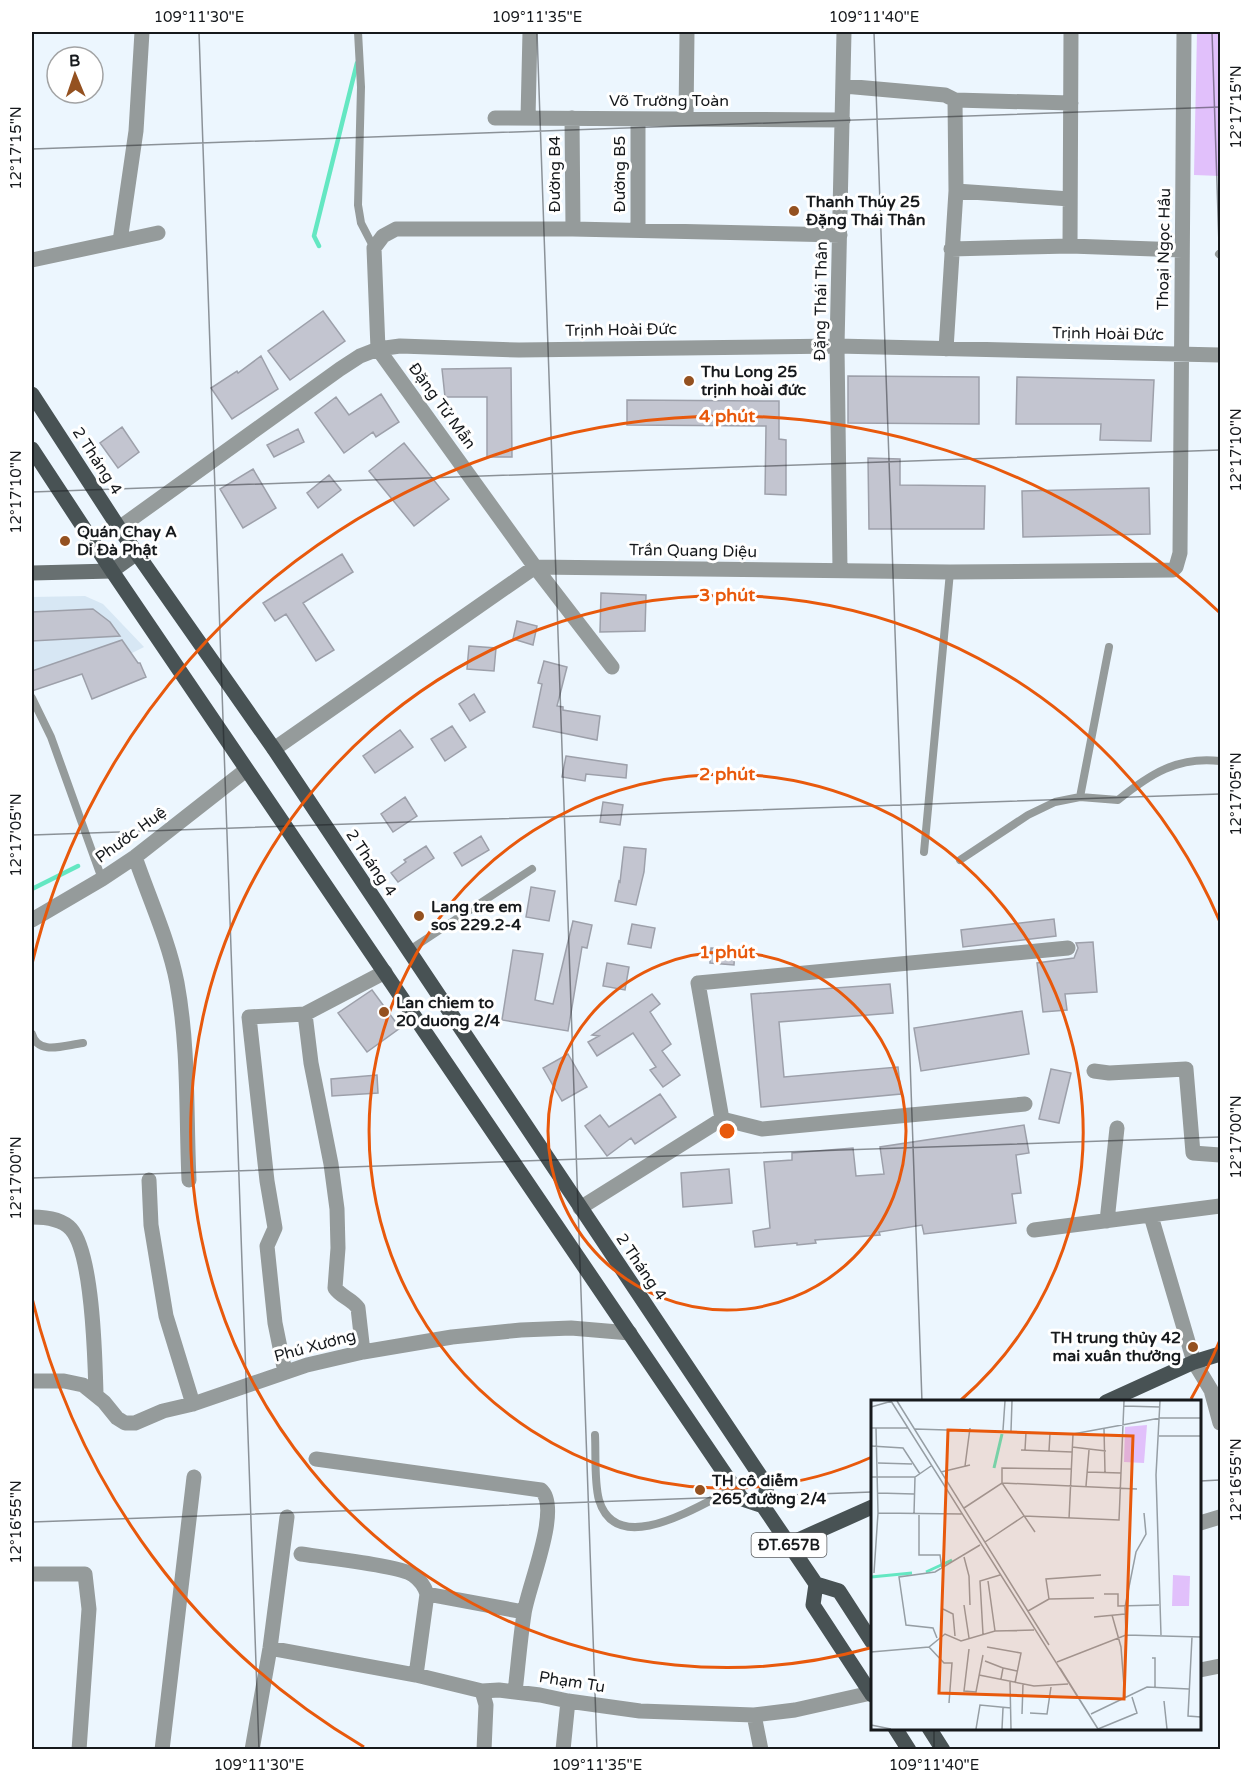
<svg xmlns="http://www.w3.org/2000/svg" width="1252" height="1781" viewBox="0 0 1252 1781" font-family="'Varela Round',sans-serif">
<rect width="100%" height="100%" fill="#ecf6fe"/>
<!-- built -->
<path fill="#d7e7f4" d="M85 596 103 604 144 647 106 666 32 691V597Z"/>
<!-- green -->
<path fill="#e1c0fb" d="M1197 32H1220V176L1194 175Z"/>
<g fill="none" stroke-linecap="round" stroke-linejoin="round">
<!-- stream -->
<path stroke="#64e7c2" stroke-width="4.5" d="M319 246 314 236 357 63
M32 889 78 866"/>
</g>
<!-- building -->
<path fill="#c3c5d0" stroke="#9da0aa" stroke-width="1.5" d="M323 311 345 341 290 380 268 351Z
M261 356 278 389 232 419 211 388 237 371 238 373Z
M511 368 512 457H487V397H445L442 369Z
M848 376 979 377V424L848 423Z
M1017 377 1154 380 1151 441 1100 440 1101 424H1016Z
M381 394 399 422 376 437 373 432 344 453 315 413 336 397 349 415Z
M627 400 779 401V439L786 440V495L765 494 766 426 627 425Z
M122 427 139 452 118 468 100 443Z
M298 429 304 442 274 457 267 445Z
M404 443 449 499 414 526 369 471Z
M868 458 900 459V485L985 486 984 529H869Z
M253 469 276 508 243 528 220 489Z
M329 475 341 490 318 508 307 493Z
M1149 488 1150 534 1023 537 1022 491Z
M342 554 353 572 303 603 334 650 316 661 286 614 275 621 263 603Z
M601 593 646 595 645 631 600 632Z
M93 609 110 622 120 636 32 641V612Z
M517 621 537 626 533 645 513 639Z
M122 640 138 663H140L146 677 92 699 82 674 32 691V671Z
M469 646 496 648 494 671 467 669Z
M544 661 567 667 557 706 563 707V710L600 716 597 740 533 727 542 684 538 683Z
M474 694 485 712 470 721 459 704Z
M452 726 466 747 445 761 431 739Z
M400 730 413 747 375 773 363 756Z
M566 756 627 765 626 778 586 774 585 781 562 777Z
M405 797 417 816 393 832 381 814Z
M603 802 623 805 620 825 600 822Z
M481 836 489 850 462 866 454 853Z
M426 846 434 858 398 882 391 873 406 862 404 860Z
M624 847 646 849 644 872 636 905 615 901 619 881 620 882Z
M531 887 555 891 549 921 526 917Z
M1054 919 1056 936 963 947 961 930Z
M573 921 592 925 587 948 582 947 568 1031 502 1020 513 950 543 954 535 1000 553 1004Z
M632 924 655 928 651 948 628 944Z
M1093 942 1097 992 1065 994 1067 1010 1043 1012 1037 963 1074 958 1078 948 1076 943Z
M711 948 735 949 734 965 710 963Z
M607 963 629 967 625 990 603 986Z
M890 984 893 1013 779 1022 784 1077 898 1067 901 1094 761 1107 751 994Z
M372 990 400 1028 367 1052 338 1013Z
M652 994 660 1004 650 1012 671 1044 662 1051 680 1075 663 1087 650 1070 656 1067 633 1033 597 1056 588 1042 599 1036 592 1035Z
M1022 1011 1029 1054 921 1071 914 1028Z
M568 1054 587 1087 562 1101 543 1068Z
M1051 1069 1071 1073 1059 1123 1039 1119Z
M377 1075 378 1093 332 1096 331 1079Z
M660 1094 676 1117 635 1144 631 1138 607 1156 585 1126 600 1115 609 1127Z
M1024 1125 1029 1153 1016 1155 1021 1193 1012 1194 1016 1223 924 1234 922 1225 879 1232 880 1235 815 1240 816 1243 797 1245V1243L755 1247 753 1231 770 1228 764 1162 792 1160V1153L853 1148 856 1176 884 1174 880 1147Z
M729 1169 732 1203 683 1207 681 1173Z"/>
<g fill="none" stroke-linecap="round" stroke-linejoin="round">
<!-- lane -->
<path stroke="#959b9b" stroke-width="8" d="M358 32 361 87 358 205 361 223 374 248
M1219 254 1220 255
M32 698 51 737 102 879
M1080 797 1109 647
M924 852 950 572
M960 860 1028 815 1055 802 1080 797 1118 800C1150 774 1178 756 1220 761
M408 951 532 869
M32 1034C38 1056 65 1045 83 1043
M595 1435C596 1454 594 1482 599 1500 617 1560 701 1504 735 1488"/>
<!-- street -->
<path stroke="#959b9b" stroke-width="15" d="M844 86 945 95 955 100 1071 103
M495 118 843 120
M528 118 530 32
M572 118 573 229
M686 119 687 32
M956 191 1070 199
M638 230V119
M120 241 136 131 142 32
M1070 246 1071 32
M951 249 1070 246 1182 250
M32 260 158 233
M946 349 956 191 955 100
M119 528 340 369 360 356 378 349 400 346 519 350 837 346 1220 355
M840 570 837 346 844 32
M612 667 535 567 378 349 374 248 383 236 396 229H573L840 235
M274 749 535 567 950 572 1173 570 1176 567 1180 553 1184 32
M135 857C149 898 169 941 177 983 189 1048 186 1115 189 1180
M32 920 102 879 135 857 246 770
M305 1014 311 1063 331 1164 337 1209 338 1248 335 1288C341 1297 352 1299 358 1308L363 1352
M1094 1071 1109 1073 1186 1069 1193 1153 1220 1155
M722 1119 762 1129 1025 1104
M149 1180 151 1225 166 1316 193 1404
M580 1208 722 1119 698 983 1068 948
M1151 1216 1194 1362 1211 1390 1220 1423
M32 1217C44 1217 61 1218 71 1229 93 1254 95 1359 96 1394
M1107 1221 1117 1128
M1034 1230 1220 1206
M285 1372 275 1323 267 1246 275 1228 267 1181 249 1017 305 1014 385 972
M32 1381H64L83 1385 104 1402 117 1418 125 1423H135L163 1411 193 1404 307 1365 363 1352 452 1337 521 1330 571 1328 630 1333
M316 1459 541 1490C562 1508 527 1589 524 1614 520 1640 518 1666 515 1692
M1200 1523 1220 1517
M301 1554C321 1557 401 1566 413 1575 420 1580 425 1587 427 1594
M32 1574H85L89 1609 79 1750
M270 1648 416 1675 482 1691 499 1690 540 1695 568 1701 640 1711 754 1715 795 1710 871 1693
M1200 1670 1220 1666
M416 1675 427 1594 524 1612
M482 1691 486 1705 484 1750
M754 1715 761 1750
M162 1750 194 1477
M252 1750 270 1648 287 1517
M563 1750 568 1701"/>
<!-- secondary -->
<path stroke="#687071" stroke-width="15" d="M32 573 112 571 137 553"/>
<!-- primary -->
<path stroke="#485254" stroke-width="15" d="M32 394 119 528 274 749 767 1486 763 1506
M32 449 112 571 742 1499 763 1506 816 1584 839 1591 872 1642
M1106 1402 1194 1362 1220 1354
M789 1544 872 1507
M816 1584 813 1605 872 1695
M895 1728 909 1750
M929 1728 943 1750"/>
</g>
<!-- ticks -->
<path fill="none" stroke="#16191c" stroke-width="1.5" stroke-opacity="0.45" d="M199 32 259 1750M537 32 597 1750M874 32 922 1402M1212 32 1220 275M32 149 1220 107M32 492 1220 450M32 835 1220 794M32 1178 1220 1137M1200 1481 1220 1480M32 1522 872 1492M934 1728V1750"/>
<!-- distance rings -->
<g fill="none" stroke="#e8590c" stroke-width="3">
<circle cx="727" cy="1131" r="179"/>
<path d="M872 1457A357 357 0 1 1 961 1400"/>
<path d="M1220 1340A536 536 0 0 1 1191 1399M870 1648A536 536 0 1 1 1220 922"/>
<path d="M364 1747A715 715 0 0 1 32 1298M32 964A715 715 0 0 1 1219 612"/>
</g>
<!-- markers -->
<g fill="#945120" stroke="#fff" stroke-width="2">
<circle cx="794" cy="211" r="6"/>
<circle cx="689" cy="381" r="6"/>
<circle cx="65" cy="541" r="6"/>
<circle cx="419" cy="916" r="6"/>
<circle cx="384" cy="1012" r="6"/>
<circle cx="1193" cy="1347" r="6"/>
<circle cx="700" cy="1490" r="6"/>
</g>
<g text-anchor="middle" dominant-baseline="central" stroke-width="6" stroke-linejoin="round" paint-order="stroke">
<!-- shield labels -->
<rect fill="#fff" stroke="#5c5e60" stroke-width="1.5" x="751.5" y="1533" width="75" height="24" rx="4.5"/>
<g font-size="15" font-weight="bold" fill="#16191c">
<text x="789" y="1545">ĐT.657B</text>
</g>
<!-- street labels -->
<g font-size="16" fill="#16191c" stroke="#fff">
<text x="669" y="101">Võ Trường Toàn</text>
<text transform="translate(555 174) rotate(-90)">Đường B4</text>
<text transform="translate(620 174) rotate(-90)">Đường B5</text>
<text transform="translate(1164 249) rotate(-89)">Thoại Ngọc Hầu</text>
<text transform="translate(821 301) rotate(-89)">Đặng Thái Thân</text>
<text transform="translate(621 330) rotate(-1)">Trịnh Hoài Đức</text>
<text transform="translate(1108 334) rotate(1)">Trịnh Hoài Đức</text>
<text transform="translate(442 406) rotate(54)">Đặng Tử Mẫn</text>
<text transform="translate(97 461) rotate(57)">2 Tháng 4</text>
<text transform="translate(693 551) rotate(1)">Trần Quang Diệu</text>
<text transform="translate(131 835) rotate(-36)">Phước Huệ</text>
<text transform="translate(371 863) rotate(56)">2 Tháng 4</text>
<text transform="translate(641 1267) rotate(56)">2 Tháng 4</text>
<text transform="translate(315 1346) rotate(-15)">Phú Xương</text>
<text transform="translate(572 1682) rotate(9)">Phạm Tu</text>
</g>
<!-- poi labels -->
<g font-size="16" font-weight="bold" fill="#16191c" stroke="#fff" text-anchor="start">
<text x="806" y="202">Thanh Thúy 25<tspan x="806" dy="18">Đặng Thái Thân</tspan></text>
<text x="701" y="372">Thu Long 25<tspan x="701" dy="18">trịnh hoài đức</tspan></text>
<text x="77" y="532">Quán Chay A<tspan x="77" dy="18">Di Đà Phật</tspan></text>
<text x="431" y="907">Lang tre em<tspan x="431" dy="18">sos 229.2-4</tspan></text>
<text x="396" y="1003">Lan chiem to<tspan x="396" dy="18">20 duong 2/4</tspan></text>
<text x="1181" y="1338" text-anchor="end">TH trung thủy 42<tspan x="1181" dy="18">mai xuân thưởng</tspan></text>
<text x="712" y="1481">TH cô diễm<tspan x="712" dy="18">265 đường 2/4</tspan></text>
</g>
</g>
<!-- overview -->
<g transform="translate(871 1400)">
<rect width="330" height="330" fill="#ecf6fe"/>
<path d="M276 25 273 63 253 62 254 27ZM302 175 319 176 318 206H301Z" fill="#e1c0fb"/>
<path fill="none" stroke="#64e7c2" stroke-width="3" d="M123 68 131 34M55 172 81 160M0 177 41 173"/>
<path fill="none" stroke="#969ea4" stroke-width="1.5" d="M20 1 227 329M26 1 178 245M289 1 285 75 290 235M253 6 289 7M0 7 21 1M0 28H37M5 28 7 113 92 114M44 29 202 34 289 18H330M233 29 234 72M132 30 134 1M140 31 141 1M288 36H330M0 46 32 48 49 74M201 47 235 51M150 50 201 52M154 50 155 32M178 51 179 33M7 63 41 64M94 66 99 28M70 72 99 65M216 72 250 73M0 77H44L60 66M215 86 218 50M7 93 43 94M93 108 131 83 266 89M43 114 44 77M48 115V155H69L71 169M198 119 202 34M164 132 131 83V68L200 69M114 142 153 116 248 120 253 1M93 157 98 176 99 205M3 173 7 113M117 181 124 231M233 194H247V206L288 205M178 199 223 198M93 205 98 238M72 209 82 214 84 236M157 211 178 199 175 179 230 175M241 215 250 247 254 299M223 217 254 214M112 234 109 181 129 175M255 235 254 207 265 152 275 134 273 113M321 237 317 316 330 317M66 238 62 228 35 225 28 177 64 172 109 145M58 247 73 263H81L78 303M116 247 150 253 144 283M98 249 93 291 105 292 112 255M0 252 58 247 74 234 90 241 124 231 163 230M281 258H284V287M114 261 132 268M186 262 255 235 330 237M189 268 227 329M108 275 163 286 197 284M130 279 132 268 146 271M139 282 140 329M293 301 296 329M159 313 176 314 180 287M151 314 152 284M220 314 276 287 318 289M0 325 20 329M105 329 109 305 140 308M131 329 132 308M227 329 266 313 261 297"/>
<path fill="#e8590c" fill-opacity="0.15" stroke="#e8590c" stroke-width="3" d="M77 30 262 36 253 299 68 293Z"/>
<rect width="330" height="330" fill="none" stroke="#16191c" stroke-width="3"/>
</g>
<circle cx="727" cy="1131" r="9" fill="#e8590c" stroke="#fff" stroke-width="3"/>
<g font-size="18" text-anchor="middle" font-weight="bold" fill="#e8590c" stroke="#fff" stroke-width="6" stroke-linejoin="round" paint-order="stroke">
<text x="727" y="422">4 phút</text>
<text x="727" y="601">3 phút</text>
<text x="727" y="780">2 phút</text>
<text x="727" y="958">1 phút</text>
</g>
<!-- border -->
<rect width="1252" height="1781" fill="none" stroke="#ffffff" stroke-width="66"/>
<!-- north arrow -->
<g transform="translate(75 75) rotate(358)"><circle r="28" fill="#ffffff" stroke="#a2a3a4" stroke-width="1.5"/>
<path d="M0-4.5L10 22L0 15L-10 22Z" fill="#945120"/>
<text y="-9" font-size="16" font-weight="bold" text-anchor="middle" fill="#16191c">B</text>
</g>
<rect x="33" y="33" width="1186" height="1715" fill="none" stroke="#16191c" stroke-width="2"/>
<g font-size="15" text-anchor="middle" fill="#16191c">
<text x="199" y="22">109°11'30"E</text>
<text x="537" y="22">109°11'35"E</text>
<text x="874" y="22">109°11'40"E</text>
<text transform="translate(1236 107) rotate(-90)" y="5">12°17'15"N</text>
<text transform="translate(16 148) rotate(-90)" y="5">12°17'15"N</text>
<text transform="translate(1236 450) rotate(-90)" y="5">12°17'10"N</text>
<text transform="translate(16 492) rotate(-90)" y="5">12°17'10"N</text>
<text transform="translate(1236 794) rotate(-90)" y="5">12°17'05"N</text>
<text transform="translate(16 835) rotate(-90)" y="5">12°17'05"N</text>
<text transform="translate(1236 1137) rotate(-90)" y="5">12°17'00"N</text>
<text transform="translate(16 1178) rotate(-90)" y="5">12°17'00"N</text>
<text transform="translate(1236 1480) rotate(-90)" y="5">12°16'55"N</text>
<text transform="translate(16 1522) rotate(-90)" y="5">12°16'55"N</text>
<text x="259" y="1770">109°11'30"E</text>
<text x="597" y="1770">109°11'35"E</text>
<text x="934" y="1770">109°11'40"E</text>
</g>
</svg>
